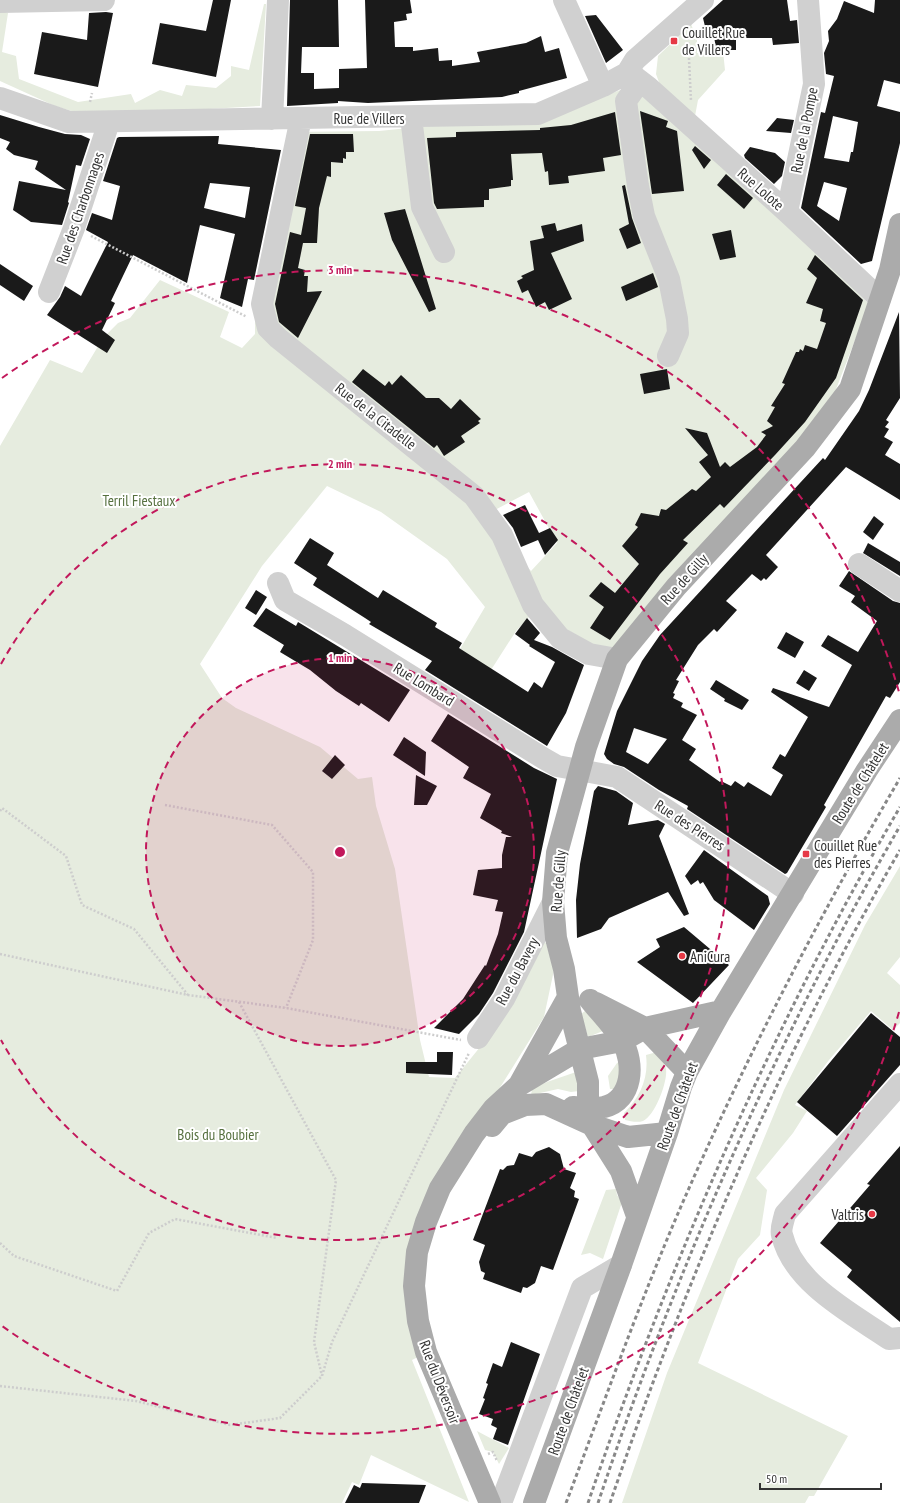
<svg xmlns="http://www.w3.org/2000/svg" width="900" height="1503" viewBox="0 0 900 1503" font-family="'PT Sans Narrow',sans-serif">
<rect width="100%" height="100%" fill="#fff"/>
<!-- green -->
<path fill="#e6ecdf" d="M264 4H266L260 106 88 116 55 106 0 81V11L8 13 2 52 16 56 19 79 78 102 131 94 135 103 160 90 182 96 186 85 216 88 231 76V66L249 70Z
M691 24 697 40V53L723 51 725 70 698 100 695 116 660 85 656 74 658 56Z
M631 86 806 242 869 304 833 397 788 457 608 653 566 629 540 601 517 555 531 571 557 543 529 492 493 511 491 533 529 617 516 631 491 670 460 649 485 607 447 559 381 512 327 486 262 566 200 664 222 698 236 708 320 747 358 779 372 777 376 806 395 869 420 1040 429 1077 455 1078 497 1026 543 941 546 943 554 970 544 1017 496 1094 430 1189 420 1356 412 1360 469 1502 371 1455 359 1485 352 1482 342 1503H0V446L50 360 82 373 103 338 118 323 130 318 160 280 229 312 220 337 242 348 255 334V315L288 132 379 131 448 124 573 108Z
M900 866V957L887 973 900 985V1023L893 1030 871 1011 829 1060 795 1105 807 1111 793 1133 756 1178 767 1190 760 1235 738 1259 698 1363 848 1436 814 1496H809L805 1503H622L667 1373 784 1090 865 925Z
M585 1011 603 1031 588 1037 581 1014Z
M657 1052C660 1057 665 1063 666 1069 668 1081 655 1116 643 1121 637 1123 630 1121 625 1120L624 1113C640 1097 649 1078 646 1055Z
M624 1059V1075L614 1089H610L608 1076 617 1063Z
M576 1072 579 1091 571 1092 558 1089 531 1095 532 1089 547 1082Z
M616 1189 617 1195 622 1202 603 1259 590 1253 581 1255 606 1190Z
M477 1431 509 1448 499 1464 493 1452 485 1450Z"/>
<!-- building -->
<path fill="#1a1a1a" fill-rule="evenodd" d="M213 0H231L216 77 152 64 160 23 206 31Z
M290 0H338L339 47H302L301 73H314V89L339 88V69L367 68 365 0H410L412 13 406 14 407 20 394 22 395 47H413V51L438 48 439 61 452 60V66L480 62 477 52 526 43 541 36 545 52 559 48 567 78 519 91V93L502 97 368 103 338 101V103L287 106Z
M723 0H787L790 21 797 20 799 43 773 45 772 38H736V50H730L729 55 717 53 714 37 708 39 703 18Z
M875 0H900V84L884 80 877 106 900 112V143L872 261 861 264 801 208 821 112 825 113 834 76 826 74 824 53 829 41 828 31 837 19 844 1 874 13ZM833 116 858 122 853 152H851L849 162 824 158ZM824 182 847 188 839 221 817 206Z
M106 12 113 13 98 87 34 74 42 32 87 40 89 13Z
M596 15 623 50 606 63 585 16Z
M640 111 668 121 666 127 677 131 684 191 652 194Z
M615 112 621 155 603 158 605 171 568 176 569 183 549 185 548 171 545 172 542 153 511 154 513 180H511V186L489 189V200H484V207L437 209 434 203 427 138 456 137V132L540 130V128L571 125Z
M0 115 39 127 65 134 81 135 90 139 81 166 76 165 68 202 69 203 62 225 31 222 13 210 19 181 66 190 35 169 38 161 14 155 6 149 10 142 0 138Z
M777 118 794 120 791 133 766 131Z
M310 134H353L354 152H346V159L343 158V163L331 162V177L327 176 319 208 317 243H303L298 268 305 270 304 276H308L307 292 322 291 298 338 279 322 275 304 290 232 301 235 306 208 295 206Z
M219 136 218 144 281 150 254 280 248 279 242 307 220 298 235 234 200 225 187 283 133 255 111 301 115 303 102 330 115 340 107 353 47 315 60 297 65 286 81 296 108 242 86 230 92 213 112 220 120 186 103 181 117 138 119 137ZM210 183 250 187 245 218 204 208Z
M695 146 711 160 704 169 692 150Z
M750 147 775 153 785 162 782 176 774 184 745 158 744 155Z
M726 174 753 198 744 209 717 185Z
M625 185 632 218 641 243 627 249 619 229 629 224 622 186Z
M405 209 436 309 429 312 392 240 384 213Z
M555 223 557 231 582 224 584 241 551 253 572 299 549 310 545 302 536 307 528 290 522 293 517 281 523 278 521 276 534 270 530 241 544 238 541 226Z
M731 230 736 257 720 260 712 234Z
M815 255 863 300 836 378 805 422 775 455 724 508 720 504 683 540 688 543 660 574 610 640 590 628 604 607 589 596 601 582 615 593 639 564 622 546 638 527 635 525 641 513 659 516 661 509 666 510 692 489 696 491 711 477 699 462 708 455 685 428 707 433 720 467 725 462 730 467 757 447 766 435 761 432 773 426 767 421 775 407 771 406 785 384 782 383 796 352H799L800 349 803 351 805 345 817 349 826 323 820 321 823 309 806 303 817 278 807 269Z
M0 264 33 286 24 301 0 285Z
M653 273 658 287 626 301 621 287Z
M899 312 900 398 886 420 889 422 885 427 889 429 884 437 893 442 885 455 900 464V500L846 467 766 555 778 567 766 580 764 578 761 581 752 574 726 601 737 610 717 632 714 629 698 645 676 680 679 681 673 693 675 694 673 698 683 703 681 707 697 715 682 740 696 749 689 760 720 782 721 781 731 786 735 781 744 787 748 782 771 796 783 775 772 768 780 754 785 757 808 717 771 692 773 688 829 707 852 665 821 646 828 635 858 652 877 621 851 602 855 596 839 586 849 571 893 601 900 603V682L890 698 886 696 824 805 826 807 787 873 785 874 687 809 688 806 659 790 624 767 614 764 607 759 604 754 617 711 642 661 660 635 823 458 825 460 859 411 869 390ZM634 728 667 739 648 764 626 752Z
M363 369 385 386 389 381 392 385 401 375 426 398H439L451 409 460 399 481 419 478 421 480 423 461 436 465 442 444 456 437 445 434 448 352 382Z
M667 369 670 389 644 394 640 374Z
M525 505 539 533 550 528 558 540 545 555 538 540 521 547 513 528 503 515Z
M874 516 884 524 873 540 863 532Z
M310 538 334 553 327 565 378 598 383 590 437 623 435 627 462 643 459 648 528 692 534 682 542 688 555 662 529 646 530 645 515 634 527 618 540 633 534 640 552 647 584 665 566 713 547 746 425 670 432 661 369 624 371 622 365 618 313 585 317 578 294 563Z
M868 543 900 562V576L863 553Z
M256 590 267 597 256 615 245 608Z
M266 608 296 626 298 622 410 690 389 722 361 703 359 706 336 691 310 670 280 652 284 645 253 626Z
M786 632 804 642 795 658 777 648Z
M804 670 817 678 809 691 796 683Z
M716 680 749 700 742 710 724 701 725 699 710 689Z
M448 714 534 768 557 779 524 932 493 993 479 1014 459 1034 434 1028 463 999 485 965 486 966 498 934 503 912 495 911 498 900 473 895 478 870 502 868V855L506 837H512L501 833 502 831 480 818 491 794 463 778 469 767 431 741Z
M404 737 426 752 425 776 393 755Z
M335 755 345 765 332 779 322 771Z
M416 775 437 786 427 805H414Z
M598 786 616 791 633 803 628 825 658 820 665 824 659 836 689 914 684 916 668 892 609 918 601 929 577 938 576 900 580 864 594 791Z
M704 850 768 896 770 904 754 930 714 900 703 882 700 884 698 880 691 885 685 876Z
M684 927 729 965 693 1003 637 962 660 947 656 939Z
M871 1013 900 1037V1065L837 1136 797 1102Z
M437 1052H453L452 1075 406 1073V1062H437Z
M900 1146V1322L847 1277 852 1270 820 1243 870 1185 867 1184Z
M549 1147 560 1154 564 1169 576 1173 570 1188 575 1191 574 1197 579 1199 553 1270 541 1266 535 1283 527 1288 523 1287 521 1293 483 1279 485 1273 481 1271 479 1262 485 1245 473 1240 500 1169 503 1170 507 1166 514 1165 519 1153 532 1157 536 1152Z
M511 1342 540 1354 508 1445 493 1439 497 1428 491 1425 493 1419 479 1414 485 1399 483 1398 488 1384 486 1383 493 1363 502 1367Z
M362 1483 426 1485 419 1503H345L354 1485 360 1488Z"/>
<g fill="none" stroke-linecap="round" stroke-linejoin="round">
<!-- path -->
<path stroke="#cdcdcd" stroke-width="2.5" stroke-dasharray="2 2" stroke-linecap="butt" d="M688 38 691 101
M90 102 92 93
M91 236 247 317
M165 805 272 825 313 872V940L286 1008
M0 811 2 808 66 856 82 905 134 929 188 995
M0 954 188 995 286 1008 461 1040
M239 1002 336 1180 314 1342 322 1376
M0 1243 14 1256 117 1291 149 1233 175 1219 277 1238
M0 1386 136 1401 230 1425 280 1418 322 1376 332 1342 469 1053
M488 1454 493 1452 497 1461"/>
<!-- minor -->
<path stroke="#d0d0d0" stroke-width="22" d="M564 0 603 86
M0 2 104 0
M627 73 635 77 648 87 787 212 880 299
M640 81 626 101 638 186 644 216 669 279 677 319 678 333 668 356
M0 98 69 122 538 114 603 86 627 73 635 60 703 0
M411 117 422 207 444 252
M301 118 262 304 268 328 278 338 474 496 502 535 533 605 560 638 589 654 617 659
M272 119 278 0
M787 212 814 84 808 0
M49 292 74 228 109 122
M859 564 900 591
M278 583 285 600 345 635 543 758 557 766 617 777 793 894
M478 1038 504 999 553 902
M900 1084 785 1214C784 1220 780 1229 782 1235 793 1283 851 1313 889 1339L900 1338
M501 1503 582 1288 621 1265"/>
<!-- major -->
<path stroke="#ababab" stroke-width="22" d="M596 1003 645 1028 687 1072
M519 1085 568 997
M573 1107C583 1108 594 1109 604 1107 633 1100 635 1063 622 1041 614 1026 600 1013 590 1000
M492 1126 502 1114 525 1105 546 1104 592 1125 628 1137 667 1133
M637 1216 621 1171 592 1125 588 1108V1082L570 1011 564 969 556 938 553 902 557 853 586 747 617 659 676 587 805 448 850 389 890 270 900 224
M490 1503 426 1352 418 1321 414 1286 417 1252 426 1222 440 1188 474 1134 494 1108 518 1086 580 1049 622 1041 645 1028 721 1011
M534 1503 621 1265 667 1133 681 1087 687 1072 721 1011 867 770 900 720"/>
<!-- rail -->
<path stroke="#888" stroke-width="3" stroke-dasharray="4 3" stroke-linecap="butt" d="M566 1503C602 1408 636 1312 676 1218 741 1067 817 920 900 778
M588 1503C671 1261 771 1028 900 807
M598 1503C677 1268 776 1040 900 826
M610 1503C687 1278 780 1057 900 850"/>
</g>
<!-- distance rings -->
<circle cx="340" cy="852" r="194" fill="#c2185b" fill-opacity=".12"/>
<g fill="none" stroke="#c2185b" stroke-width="2" stroke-dasharray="7 5">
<circle cx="340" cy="852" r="194"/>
<path d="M1 664A388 388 0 1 1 1 1040"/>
<path d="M899 1012A582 582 0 0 1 2 1326M2 378A582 582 0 0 1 899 692"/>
</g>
<!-- markers -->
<g fill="#e63946" stroke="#fff" stroke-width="1.5">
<rect x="670" y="37" width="8" height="8" rx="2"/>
<rect x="802" y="850" width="8" height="8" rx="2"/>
<circle cx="682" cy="956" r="4"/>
<circle cx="872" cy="1214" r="4"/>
</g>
<g text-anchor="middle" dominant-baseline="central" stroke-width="4" stroke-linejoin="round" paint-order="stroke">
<!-- poi labels -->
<g font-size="15" fill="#333" stroke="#fff" text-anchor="start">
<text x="682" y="32">Couillet Rue<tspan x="682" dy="17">de Villers</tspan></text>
<text x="814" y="845">Couillet Rue<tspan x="814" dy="17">des Pierres</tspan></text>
<text x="690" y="956">AniCura</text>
<text x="864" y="1214" text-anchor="end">Valtris</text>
</g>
<!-- street labels -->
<g font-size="15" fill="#333" stroke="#fff">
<text x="369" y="118">Rue de Villers</text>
<text transform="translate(804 130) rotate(-79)">Rue de la Pompe</text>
<text transform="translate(761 189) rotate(41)">Rue Lolote</text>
<text transform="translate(80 208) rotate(-71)">Rue des Charbonnages</text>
<text transform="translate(376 416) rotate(38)">Rue de la Citadelle</text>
<text transform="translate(684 579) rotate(-48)">Rue de Gilly</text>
<text transform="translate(424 684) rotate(32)">Rue Lombard</text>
<text transform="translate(860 783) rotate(-58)">Route de Châtelet</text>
<text transform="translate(690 825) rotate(33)">Rue des Pierres</text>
<text transform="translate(558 881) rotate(-86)">Rue de Gilly</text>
<text transform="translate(517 971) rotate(-62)">Rue du Bavery</text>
<text transform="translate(677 1106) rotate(-70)">Route de Châtelet</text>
<text transform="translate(440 1382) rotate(69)">Rue du Déversoir</text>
<text transform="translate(568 1411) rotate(-70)">Route de Châtelet</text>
</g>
<!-- park labels -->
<g font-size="15" fill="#56703f" stroke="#fff">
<text x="139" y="500">Terril Fiestaux</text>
<text x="218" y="1134">Bois du Boubier</text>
</g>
</g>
<circle cx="340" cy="852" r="6" fill="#c2185b" stroke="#fff" stroke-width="2"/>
<g font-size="12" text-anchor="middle" font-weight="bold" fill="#c2185b" stroke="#fff" stroke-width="4" stroke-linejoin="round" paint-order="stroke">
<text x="340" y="274">3 min</text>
<text x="340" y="468">2 min</text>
<text x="340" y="662">1 min</text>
</g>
<!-- scale -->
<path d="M760 1483v6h121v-6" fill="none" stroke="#333333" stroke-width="2"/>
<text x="766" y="1483" font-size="12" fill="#333333" stroke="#ffffff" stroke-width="3" paint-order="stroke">50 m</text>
</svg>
